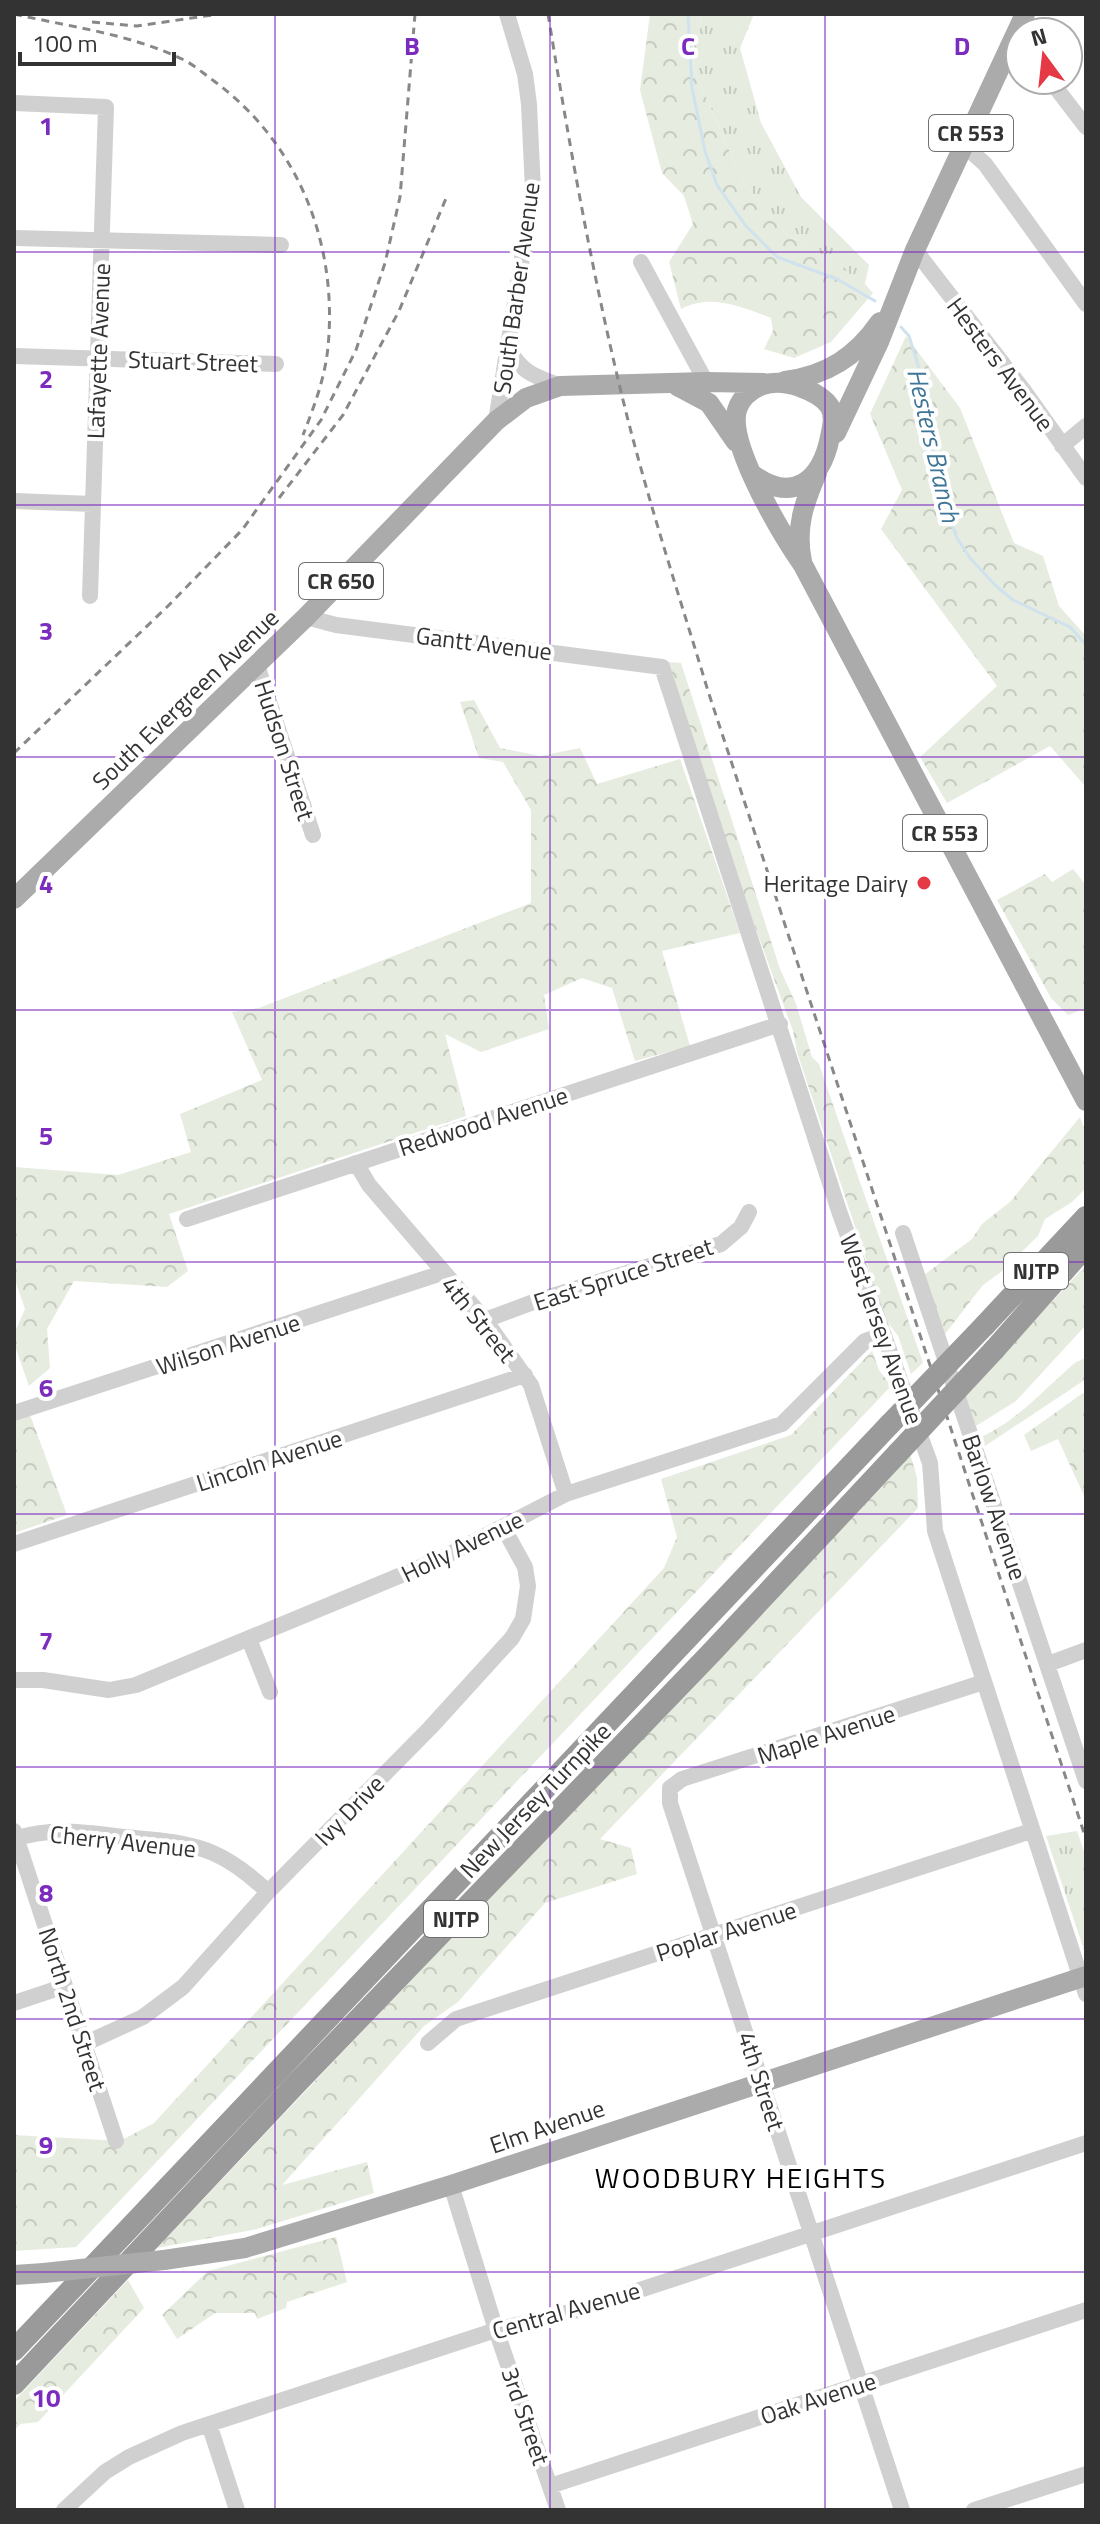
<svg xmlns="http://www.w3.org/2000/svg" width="1100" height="2524" viewBox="0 0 1100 2524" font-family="'Titillium Web',sans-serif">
<defs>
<pattern id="grass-tufts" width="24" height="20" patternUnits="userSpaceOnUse" patternTransform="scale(2)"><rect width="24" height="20" fill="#e6ecdf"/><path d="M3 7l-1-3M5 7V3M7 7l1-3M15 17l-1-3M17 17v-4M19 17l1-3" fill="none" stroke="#c6cbc0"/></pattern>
<pattern id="forest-crowns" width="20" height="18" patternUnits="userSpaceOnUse" patternTransform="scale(2)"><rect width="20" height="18" fill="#e6ecdf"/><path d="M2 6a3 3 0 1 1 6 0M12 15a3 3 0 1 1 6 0" fill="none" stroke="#c6cbc0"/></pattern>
</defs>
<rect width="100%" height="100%" fill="#fff"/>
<!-- grass -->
<path fill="url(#grass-tufts)" d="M702 14H754L740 48 761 123 801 197 869 265 865 284 783 231 742 180 693 67Z
M1077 1831 1086 1857V1956L1046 1836Z"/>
<!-- forest -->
<path fill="url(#forest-crowns)" d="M650 14H702L693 67 742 180 783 231 865 284 873 293 831 342 794 358 764 349 773 331 771 318C742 307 710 293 681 309L669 262 693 224 684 196 662 173 640 90Z
M906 336 960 408 1014 543 1043 556 1059 606 1086 636V787L1050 746 947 803 920 757 997 686 881 529 902 490 870 414Z
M668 662 681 663 780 969 796 1004 812 1057 819 1064C853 1164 889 1263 923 1363L911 1374 898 1336 886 1320 797 1052 793 1031 751 916Z
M474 700 500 748 540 756 580 748 597 784 680 759 740 933 662 951 690 1046 635 1061 612 988 582 978 544 995 549 1029 481 1052 445 1034 466 1116 169 1214 188 1271 167 1287 74 1281 47 1329 50 1368 29 1386 14 1343V1334L25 1309 14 1277V1167L118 1175 191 1152 180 1114 262 1080 232 1012 259 1008 531 903V810L503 762 479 758 460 702Z
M1073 869 1086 885V1008L1068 1015 1051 998 997 900 1045 874 1052 882Z
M1080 1117 1086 1134V1188L1072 1202 1045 1219 1038 1236 1001 1272 983 1285 945 1334 924 1275 972 1239 982 1224 1010 1202Z
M1086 1265V1325L1016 1401 976 1426 965 1395Z
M872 1351 879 1370 891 1386 76 2247 14 2251V2135L120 2141 154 2123 664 1568 677 1537 661 1479 791 1435Z
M1086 1358V1379L985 1446 979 1438C1018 1421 1045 1388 1076 1362Z
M1083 1393 1086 1395V1500L1058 1439 1031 1451 1024 1435Z
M29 1412 67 1515 14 1533V1417Z
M910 1453 917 1478 918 1508 600 1839 631 1848 637 1874 545 1903 458 2002 424 2026 282 2185 367 2162 374 2193 257 2229 157 2248Z
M336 2237 347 2282 287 2302 286 2308 257 2319 255 2313H215L177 2339 162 2315 208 2271Z
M128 2280 144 2308 38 2422 20 2424 14 2431V2401Z"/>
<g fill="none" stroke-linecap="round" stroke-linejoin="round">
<!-- stream -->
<path stroke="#cfe2ee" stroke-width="3" d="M688 14 692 88 705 151 717 185 746 226 777 257 837 279 875 301
M901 327 909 336 918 365 945 507 957 538 970 558 995 585 1013 600 1070 627 1086 645"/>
<!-- minor -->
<path stroke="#d0d0d0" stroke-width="16" d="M1050 80 1086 127
M14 103 106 107 90 596
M965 146 985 164 1086 304
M14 238 281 245
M915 250 1024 391 1086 478
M641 262 706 382
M507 348C526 375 530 374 560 386
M14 356 276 364
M496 421 533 190 529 104 525 74 507 14
M1062 446 1086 426
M14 501 93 504
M306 617 336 625 662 667 839 1211 930 1463 935 1531 1086 1994
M257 665 313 835
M356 1163 369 1185 485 1320 531 1385 566 1494
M187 1219 780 1024
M903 1233 1086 1781
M485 1320 536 1301 721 1244 741 1227 749 1212
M14 1413 442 1273
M14 1544 525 1375
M249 1639 270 1692
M1048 1664 1086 1650
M14 1680H43L109 1690 136 1685 440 1559 566 1494 782 1424 865 1341 882 1335
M14 1831 116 2141
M14 1839C58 1825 91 1834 135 1838 162 1841 188 1842 213 1853 234 1862 251 1876 268 1892
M14 2003 65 1986
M428 2043 456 2019 1031 1831
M84 2044 143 2017 183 1987 268 1892 430 1728 512 1638 523 1619 528 1586 525 1567 503 1527
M451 2185 496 2330 558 2510
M209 2424 237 2510
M550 2486 1086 2310
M64 2510 105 2472 129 2457 182 2433 496 2330 582 2309 1086 2143
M902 2510 670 1803V1788L682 1779 984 1682
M974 2510 1086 2474"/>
<!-- major -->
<path stroke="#ababab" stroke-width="20" d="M785 381C827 375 856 357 880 322
M677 386 709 403 736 442
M836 433 879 342 915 250 1025 14
M752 474C792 504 821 482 830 437 832 427 835 417 830 407 824 397 811 391 800 387 788 383 775 381 763 385 750 389 738 400 736 415 732 451 782 535 803 565L1086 1101
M802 561C795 528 804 503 817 473
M14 899 306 617 496 421 526 398 560 386 706 382 764 383
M164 2260 245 2248 451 2185 1086 1976
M14 2275 44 2273"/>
<!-- highway -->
<path stroke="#9a9a9a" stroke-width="22" d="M985 1325 1086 1217
M994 1350 1086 1246
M14 2350 890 1424
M14 2384 296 2084 711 1653 898 1453"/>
<!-- rail -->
<path stroke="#888" stroke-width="3" stroke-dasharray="8 6" stroke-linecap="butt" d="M14 14C71 27 131 34 184 60 194 65 204 74 214 81 298 143 338 243 328 347 325 378 314 407 303 435
M548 14C569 143 592 273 623 400 647 498 679 595 708 691L1086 1839
M92 22 137 26 219 14
M279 498 343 415 399 311 447 196
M14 753 168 606 242 530 321 420 356 350 385 263 400 197 415 14"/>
<!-- major-bridge -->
<path stroke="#ababab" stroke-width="20" d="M44 2273 164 2260"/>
<!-- highway-bridge -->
<path stroke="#9a9a9a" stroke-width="22" d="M890 1424 985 1325
M898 1453 994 1350"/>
</g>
<!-- grid -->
<path fill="none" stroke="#7b2cbf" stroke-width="2" stroke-opacity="0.55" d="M275 14V2510M550 14V2510M825 14V2510M14 252H1086M14 505H1086M14 757H1086M14 1010H1086M14 1262H1086M14 1514H1086M14 1767H1086M14 2019H1086M14 2272H1086"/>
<!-- markers -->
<circle fill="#e63946" stroke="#fff" stroke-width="3" cx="924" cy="883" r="8"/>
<g text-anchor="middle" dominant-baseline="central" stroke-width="8" stroke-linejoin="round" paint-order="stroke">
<!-- shield labels -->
<g fill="#fff" stroke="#707070" stroke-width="2">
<rect x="929" y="115" width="84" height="36" rx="6"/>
<rect x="299" y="563" width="84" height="36" rx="6"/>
<rect x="903" y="815" width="84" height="36" rx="6"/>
<rect x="1004" y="1253" width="64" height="36" rx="6"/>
<rect x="424" y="1901" width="64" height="36" rx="6"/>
</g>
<g font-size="22" font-weight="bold" fill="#333">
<text x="971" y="133">CR 553</text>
<text x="341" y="581">CR 650</text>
<text x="945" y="833">CR 553</text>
<text x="1036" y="1271">NJTP</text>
<text x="456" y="1919">NJTP</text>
</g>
<!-- street labels -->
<g font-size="24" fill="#333" stroke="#fff">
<text transform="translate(516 288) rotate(-82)">South Barber Avenue</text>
<text transform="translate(98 351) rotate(-88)">Lafayette Avenue</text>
<text transform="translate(193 361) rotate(2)">Stuart Street</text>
<text transform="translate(1001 364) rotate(53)">Hesters Avenue</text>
<text transform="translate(484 643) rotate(7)">Gantt Avenue</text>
<text transform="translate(185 699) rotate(-44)">South Evergreen Avenue</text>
<text transform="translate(285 750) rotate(72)">Hudson Street</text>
<text transform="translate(483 1121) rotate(-18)">Redwood Avenue</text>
<text transform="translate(623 1274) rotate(-18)">East Spruce Street</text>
<text transform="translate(479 1319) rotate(51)">4th Street</text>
<text transform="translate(882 1329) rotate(70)">West Jersey Avenue</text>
<text transform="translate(228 1344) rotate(-18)">Wilson Avenue</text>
<text transform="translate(269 1460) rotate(-18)">Lincoln Avenue</text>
<text transform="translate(995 1507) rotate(71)">Barlow Avenue</text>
<text transform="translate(462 1546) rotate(-26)">Holly Avenue</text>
<text transform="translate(826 1734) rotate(-18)">Maple Avenue</text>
<text transform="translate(535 1800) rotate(-46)">New Jersey Turnpike</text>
<text transform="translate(349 1810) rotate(-46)">Ivy Drive</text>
<text transform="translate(123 1841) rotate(6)">Cherry Avenue</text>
<text transform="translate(726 1931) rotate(-18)">Poplar Avenue</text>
<text transform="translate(73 2009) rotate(72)">North 2nd Street</text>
<text transform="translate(762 2081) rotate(72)">4th Street</text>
<text transform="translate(547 2126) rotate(-19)">Elm Avenue</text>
<text transform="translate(566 2310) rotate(-16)">Central Avenue</text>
<text transform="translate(818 2398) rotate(-18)">Oak Avenue</text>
<text transform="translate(526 2416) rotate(71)">3rd Street</text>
</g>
<!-- poi labels -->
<g font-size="24" fill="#333" stroke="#fff" text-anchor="end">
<text x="908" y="883">Heritage Dairy</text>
</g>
<!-- water labels -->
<g font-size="26" font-style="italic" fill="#3f7597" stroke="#fff">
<text transform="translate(934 445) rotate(77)">Hesters Branch</text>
</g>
<!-- quarter labels -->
<g font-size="28" letter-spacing="2" fill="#000" stroke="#fff">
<text x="741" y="2177">WOODBURY HEIGHTS</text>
</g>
</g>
<g font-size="26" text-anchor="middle" font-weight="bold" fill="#7b2cbf" stroke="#fff" stroke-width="8" stroke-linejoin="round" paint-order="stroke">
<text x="412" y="55">B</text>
<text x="688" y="55">C</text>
<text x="962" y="55">D</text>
<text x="46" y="135">1</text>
<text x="46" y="388">2</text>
<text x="46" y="640">3</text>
<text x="46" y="893">4</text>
<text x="46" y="1145">5</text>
<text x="46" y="1397">6</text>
<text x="46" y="1650">7</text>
<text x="46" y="1902">8</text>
<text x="46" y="2154">9</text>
<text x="46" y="2407">10</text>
</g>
<!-- border -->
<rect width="1100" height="2524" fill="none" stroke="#333333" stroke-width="32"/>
<!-- north arrow -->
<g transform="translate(1044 56) rotate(345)"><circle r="38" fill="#ffffff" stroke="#adadad" stroke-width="2"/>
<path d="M0-6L14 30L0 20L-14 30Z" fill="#e63946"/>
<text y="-12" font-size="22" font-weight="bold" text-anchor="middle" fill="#333333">N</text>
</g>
<!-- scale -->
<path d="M20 52v12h154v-12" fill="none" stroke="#333333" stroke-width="4"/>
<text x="32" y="52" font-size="24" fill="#333333" stroke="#ffffff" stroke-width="6" paint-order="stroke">100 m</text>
</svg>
